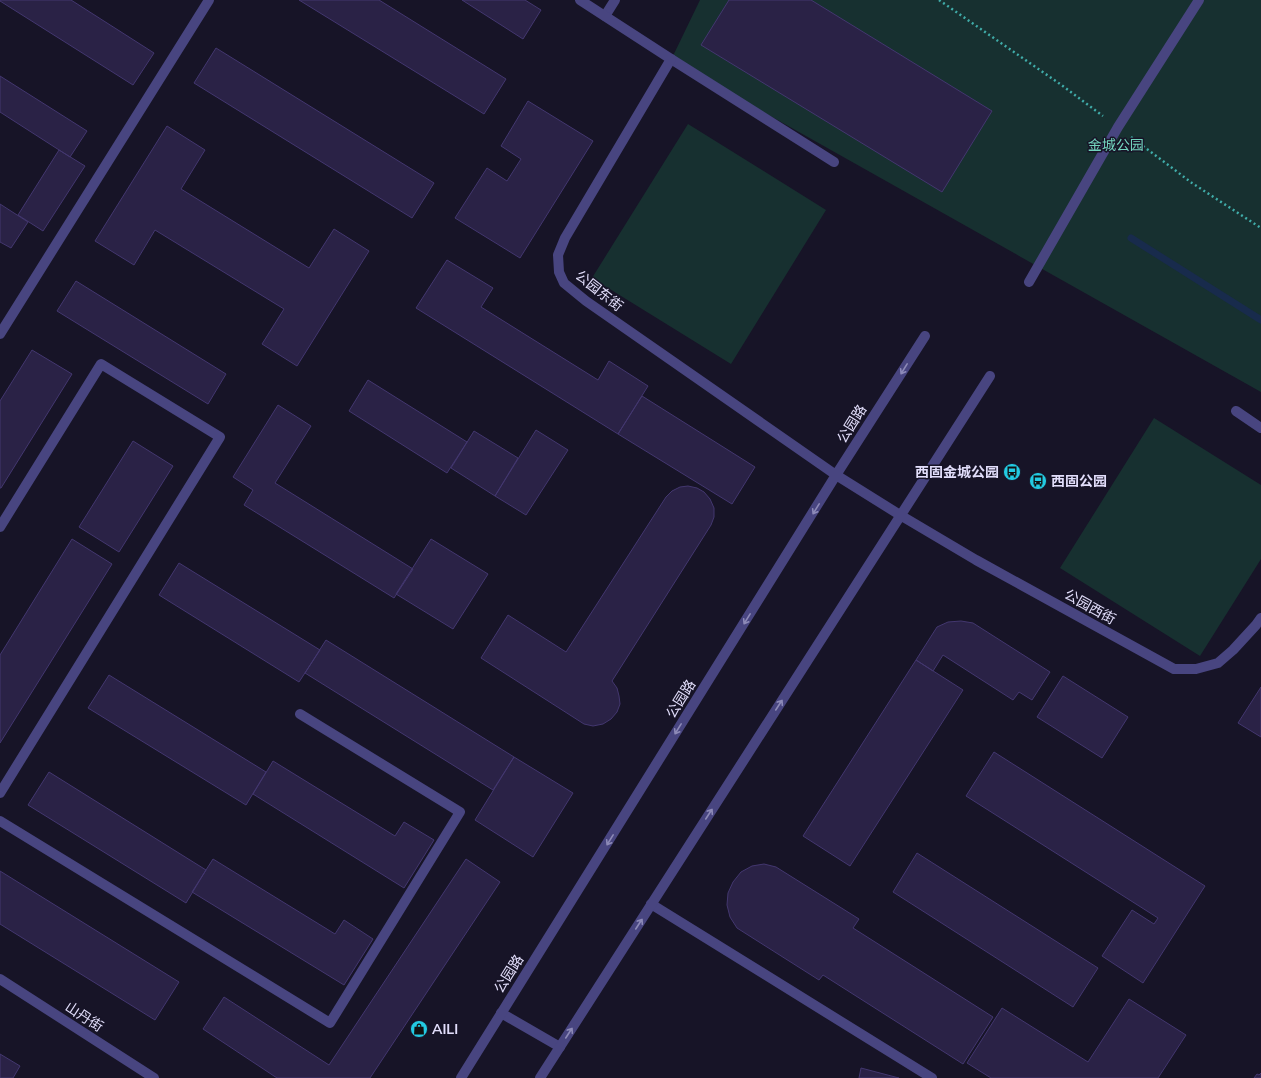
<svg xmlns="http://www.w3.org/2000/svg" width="1261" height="1078" viewBox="0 0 1261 1078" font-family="'Nunito Sans','Noto Sans SC',sans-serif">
<rect width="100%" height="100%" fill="#171427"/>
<!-- green -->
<path fill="#173030" d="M700 0H1261V392L671 60Z
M688 124 826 210 731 364 592 278Z
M1154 418 1261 485V559L1200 656 1060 568Z"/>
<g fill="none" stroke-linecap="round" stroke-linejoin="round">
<!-- stream -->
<path stroke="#182b4c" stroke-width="7" d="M1131 238 1261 320"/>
</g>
<!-- building -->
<path fill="#2a2246" stroke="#43376f" d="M0 0H71L154 53 133 85 0 1Z
M299 0H379L506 79 484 114Z
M462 0H525L541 10 523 39Z
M729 0H811L992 111 942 192 701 45Z
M216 48 434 183 412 218 194 83Z
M0 76 87 131 70 157 0 112Z
M528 101 593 141 520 258 455 218 487 168 507 181 521 159 501 146Z
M167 126 205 150 181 189 309 268 334 229 369 251 297 366 262 344 284 309 155 230 134 265 95 241Z
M59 150 85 166 43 231 18 215Z
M0 204 28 222 11 248 0 242Z
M447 260 493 288 481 307 598 380 609 361 648 386 618 434 416 308Z
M76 281 226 374 208 404 57 311Z
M32 350 72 374 1 488H0V401Z
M368 380 467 442 447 473 349 411Z
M642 396 755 467 732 504 618 434Z
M278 405 311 426 275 483 413 569 394 598 244 505 253 490 233 477Z
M536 430 568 450 526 515 495 496Z
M474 431 518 458 495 496 451 468Z
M133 441 173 466 119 552 79 527Z
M688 486 697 488 704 492 710 499 714 508V517L711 525 612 681 617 688 619 696 620 704 617 712 611 719 603 724 593 726 584 724 481 658 508 615 566 652 666 497 672 491 680 487Z
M72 539 112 564 0 743V655Z
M431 539 488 574 453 629 396 594Z
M179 563 320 650 299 682 159 595Z
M961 621 973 623 1050 672 1032 700 1019 692 1013 700 943 655 933 671 916 660 937 627 948 622Z
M326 640 514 757 493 790 305 673Z
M916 660 963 690 850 866 803 836Z
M109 675 266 772 246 805 88 708Z
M1063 676 1128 717 1102 758 1037 717Z
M1261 687V737L1238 723Z
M994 752 1205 886 1143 983 1102 956 1132 910 1154 924 1158 918 966 796Z
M514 757 573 793 533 857 475 820Z
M273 761 395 836 404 822 434 840 404 888 253 794Z
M49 772 206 870 186 903 28 805Z
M917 853 1098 968 1073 1007 893 892Z
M213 859 335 934 344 920 373 939 344 985 192 892Z
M466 859 500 882 370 1078H277L203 1029 224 997 329 1065Z
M764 864 776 867 859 919 853 928 993 1017 963 1064 823 975 819 980 737 928 730 917 727 905 728 893 733 882 741 872 752 866Z
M0 871 179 982 155 1020 0 924Z
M1129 999 1186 1035 1158 1078H991L967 1063 1002 1008 1088 1062Z
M0 1054 20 1066 13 1078H0Z
M861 1068 899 1078H859Z
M1261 1073V1078H1254L1257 1074 1259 1075Z"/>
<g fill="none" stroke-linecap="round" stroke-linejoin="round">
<!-- path -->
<path stroke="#40aca9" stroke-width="2.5" stroke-dasharray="2 3" stroke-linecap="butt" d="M939 0 1060 84 1103 116
M1131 137 1192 183 1261 228"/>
<!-- service -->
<path stroke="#484580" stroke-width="10" d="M651 904 932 1078"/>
<!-- pedestrian -->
<path stroke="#484580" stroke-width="10" d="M1029 282 1118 127 1199 0"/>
<!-- minor -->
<path stroke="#484580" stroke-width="10" d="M605 16 615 0
M671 59 834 162
M0 334 209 0
M1236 411 1261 428
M0 527 101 364 220 437 0 793
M0 821 330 1023 460 812 300 714
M501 1013 560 1047"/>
<!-- tertiary -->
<path stroke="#484580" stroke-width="10" d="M580 0 671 59 565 238 558 255 559 272 564 283 586 301 836 475 900 515 976 560 1174 669H1196L1218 663 1233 650 1256 625 1261 618
M0 979 154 1078
M461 1078 836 475 925 336
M540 1078 990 376"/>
</g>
<!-- one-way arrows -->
<defs><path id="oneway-shaft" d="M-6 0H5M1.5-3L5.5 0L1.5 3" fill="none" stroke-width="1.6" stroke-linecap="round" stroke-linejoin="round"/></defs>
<g stroke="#8d8ab7">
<use href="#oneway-shaft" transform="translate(904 369) rotate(122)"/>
<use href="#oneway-shaft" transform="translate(816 509) rotate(122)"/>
<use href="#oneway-shaft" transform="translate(747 619) rotate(122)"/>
<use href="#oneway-shaft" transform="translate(779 705) rotate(-57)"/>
<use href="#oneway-shaft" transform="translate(678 729) rotate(122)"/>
<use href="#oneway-shaft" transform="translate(709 814) rotate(-57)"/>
<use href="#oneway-shaft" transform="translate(610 840) rotate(122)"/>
<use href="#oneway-shaft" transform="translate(639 924) rotate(-57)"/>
<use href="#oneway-shaft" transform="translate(569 1033) rotate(-57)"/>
</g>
<!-- icons -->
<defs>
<g id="bus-disc" transform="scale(0.9)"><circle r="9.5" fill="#23cae2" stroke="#171427"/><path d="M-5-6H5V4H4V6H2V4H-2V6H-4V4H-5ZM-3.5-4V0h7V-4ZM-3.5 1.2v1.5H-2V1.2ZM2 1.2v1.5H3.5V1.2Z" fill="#111"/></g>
<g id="shop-disc" transform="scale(0.9)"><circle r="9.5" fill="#23cae2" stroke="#171427"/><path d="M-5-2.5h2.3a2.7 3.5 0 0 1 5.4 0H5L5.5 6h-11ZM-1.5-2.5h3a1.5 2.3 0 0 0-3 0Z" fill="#111"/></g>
</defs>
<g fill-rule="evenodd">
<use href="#bus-disc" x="1012" y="472"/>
<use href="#bus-disc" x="1038" y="481"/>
<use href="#shop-disc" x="419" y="1029"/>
</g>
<g text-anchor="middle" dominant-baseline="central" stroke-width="3" stroke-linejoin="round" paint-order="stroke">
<!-- park labels -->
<g font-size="14" fill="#72d3bd" stroke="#171427">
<text x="1116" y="145">金城公园</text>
</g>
<!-- street labels -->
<g font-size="14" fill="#e2defb" stroke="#171427">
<text transform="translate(599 291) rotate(38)">公园东街</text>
<text transform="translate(852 424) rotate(-58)">公园路</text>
<text transform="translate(1090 607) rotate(29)">公园西街</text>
<text transform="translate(681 699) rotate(-58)">公园路</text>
<text transform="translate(509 974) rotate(-58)">公园路</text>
<text transform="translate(84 1017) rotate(33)">山丹街</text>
</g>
<!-- poi labels -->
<g font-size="14" font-weight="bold" fill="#e2defb" stroke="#171427" text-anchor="start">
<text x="999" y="472" text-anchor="end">西固金城公园</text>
<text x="1051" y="481">西固公园</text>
<text x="432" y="1029">AILI</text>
</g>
</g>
</svg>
